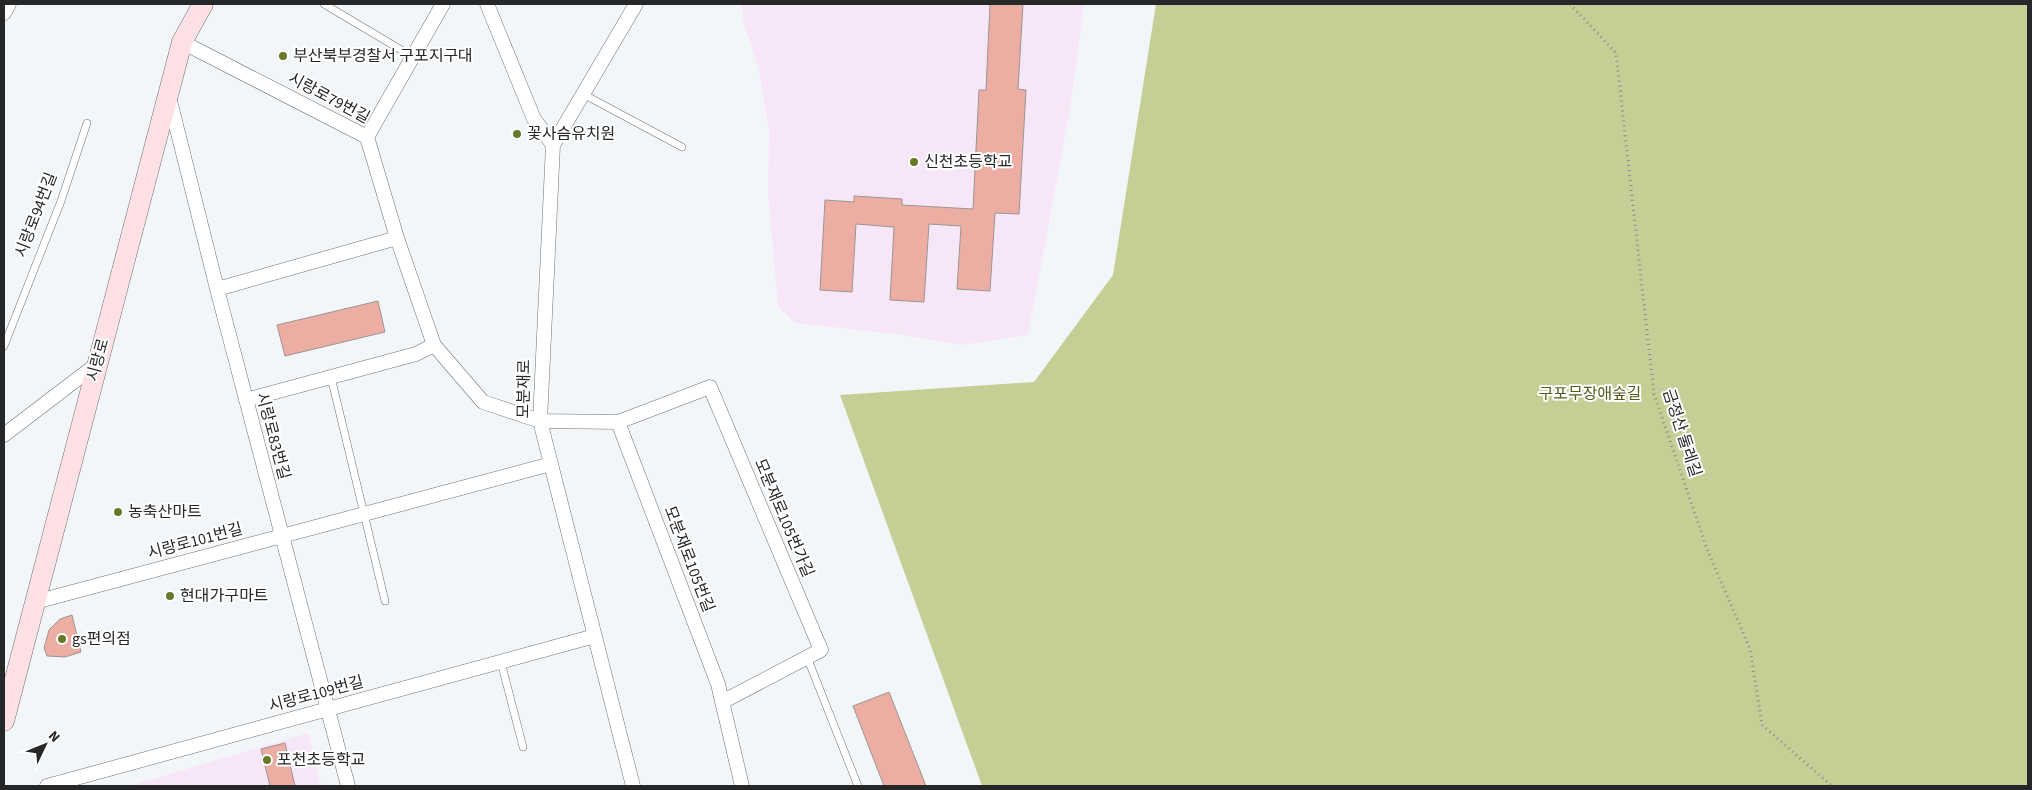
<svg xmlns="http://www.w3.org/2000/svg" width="2032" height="790" viewBox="0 0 2032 790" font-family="'Source Sans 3','Noto Sans KR',sans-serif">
<rect width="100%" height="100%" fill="#f3f6f9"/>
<!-- education -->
<path fill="#f7e6f8" d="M742 4H1084L1070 110 1028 335 962 345 905 335 795 323 778 306 768 193 769 131 759 71 743 20Z
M308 733 321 786H129Z"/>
<!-- forest -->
<path fill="#c5ce95" d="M1156 4H2028V786H982L840 395 1034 382 1113 275Z"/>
<!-- building -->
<path fill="#ecaea2" stroke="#9a9595" d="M990 4H1023L1018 89 1026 90 1019 214 995 213 990 291 957 289 961 226 929 224 924 302 890 300 894 227 856 224 852 292 820 290 825 200 854 202V196L902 199V205L973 209 979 90H986Z
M378 301 385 332 285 356 277 325Z
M72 615 81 652 65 657 47 656 44 648 49 630 60 619Z
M889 692 926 786H884L853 706Z
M285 743 295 786H270L261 749Z"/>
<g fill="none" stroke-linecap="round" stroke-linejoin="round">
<!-- service casing -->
<g stroke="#6f7174" stroke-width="8">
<path id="service" d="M324 4 413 57
M583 94 682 147
M4 346 61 201 87 123
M331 377 385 601
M807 657 858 786
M501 662 523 747"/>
</g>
<!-- minor casing -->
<g stroke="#6f7174" stroke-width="15">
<path id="minor" d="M487 4 534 119 553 145
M4 13 9 4
M182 42 367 137 397 238 434 345 483 402 540 421 618 422 718 684 742 786
M169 97 217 289 348 786
M367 137 443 4
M217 289 397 238
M246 400 416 354 434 345
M618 422 710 387 821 650 722 702
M4 435 97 364
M35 602 551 464
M47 786 595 636
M633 786 540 421 553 145 636 4"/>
</g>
<!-- secondary casing -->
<g stroke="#6f7174" stroke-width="21">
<path id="secondary" d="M4 721 182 42 203 4"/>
</g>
<!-- path -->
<path stroke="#8a8b8d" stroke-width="3" stroke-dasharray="1 4" stroke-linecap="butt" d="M1570 4 1616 53 1654 394 1707 549 1750 649 1762 725 1832 786"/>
<!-- service -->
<use href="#service" stroke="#fff" stroke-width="7"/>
<!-- minor -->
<use href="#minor" stroke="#fff" stroke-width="14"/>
<!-- secondary -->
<use href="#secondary" stroke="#fde1e4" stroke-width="20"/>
</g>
<!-- markers -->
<g fill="#677827" stroke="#fff" stroke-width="2">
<circle cx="283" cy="56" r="5"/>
<circle cx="517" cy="134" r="5"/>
<circle cx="914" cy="162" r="5"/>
<circle cx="118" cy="512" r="5"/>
<circle cx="170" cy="596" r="5"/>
<circle cx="62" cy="639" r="5"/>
<circle cx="267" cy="760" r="5"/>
</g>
<g text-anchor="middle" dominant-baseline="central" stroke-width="4" stroke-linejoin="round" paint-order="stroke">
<!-- poi labels -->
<g font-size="16" fill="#262728" stroke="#fff" text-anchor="start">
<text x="293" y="56">부산북부경찰서 구포지구대</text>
<text x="527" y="134">꽃사슴유치원</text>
<text x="924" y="162">신천초등학교</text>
<text x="128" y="512">농축산마트</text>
<text x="180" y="596">현대가구마트</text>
<text x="72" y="639">gs편의점</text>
<text x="277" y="760">포천초등학교</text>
</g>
<!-- street labels -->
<g font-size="16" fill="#262728" stroke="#fff">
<text transform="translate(329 98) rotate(28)">시랑로79번길</text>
<text transform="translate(36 215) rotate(-69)">시랑로94번길</text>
<text transform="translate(98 360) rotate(-75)">시랑로</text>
<text transform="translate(524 389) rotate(-89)">모분재로</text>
<text transform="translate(1682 433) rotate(72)">금정산 둘레길</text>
<text transform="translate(273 436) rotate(75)">시랑로83번길</text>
<text transform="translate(784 518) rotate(67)">모분재로105번가길</text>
<text transform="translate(195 541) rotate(-15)">시랑로101번길</text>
<text transform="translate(689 559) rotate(69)">모분재로105번길</text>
<text transform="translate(316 694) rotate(-15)">시랑로109번길</text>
</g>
<!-- park labels -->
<g font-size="16" fill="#555c1e" stroke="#fff">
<text x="1590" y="394">구포무장애숲길</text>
</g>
</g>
<!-- border -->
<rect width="2032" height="790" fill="none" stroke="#262728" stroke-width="10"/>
<!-- north arrow -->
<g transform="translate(45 745) rotate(47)" stroke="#ffffff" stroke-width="4" paint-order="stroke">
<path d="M0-4L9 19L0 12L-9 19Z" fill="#262728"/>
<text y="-8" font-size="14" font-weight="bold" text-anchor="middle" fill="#262728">N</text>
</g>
</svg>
